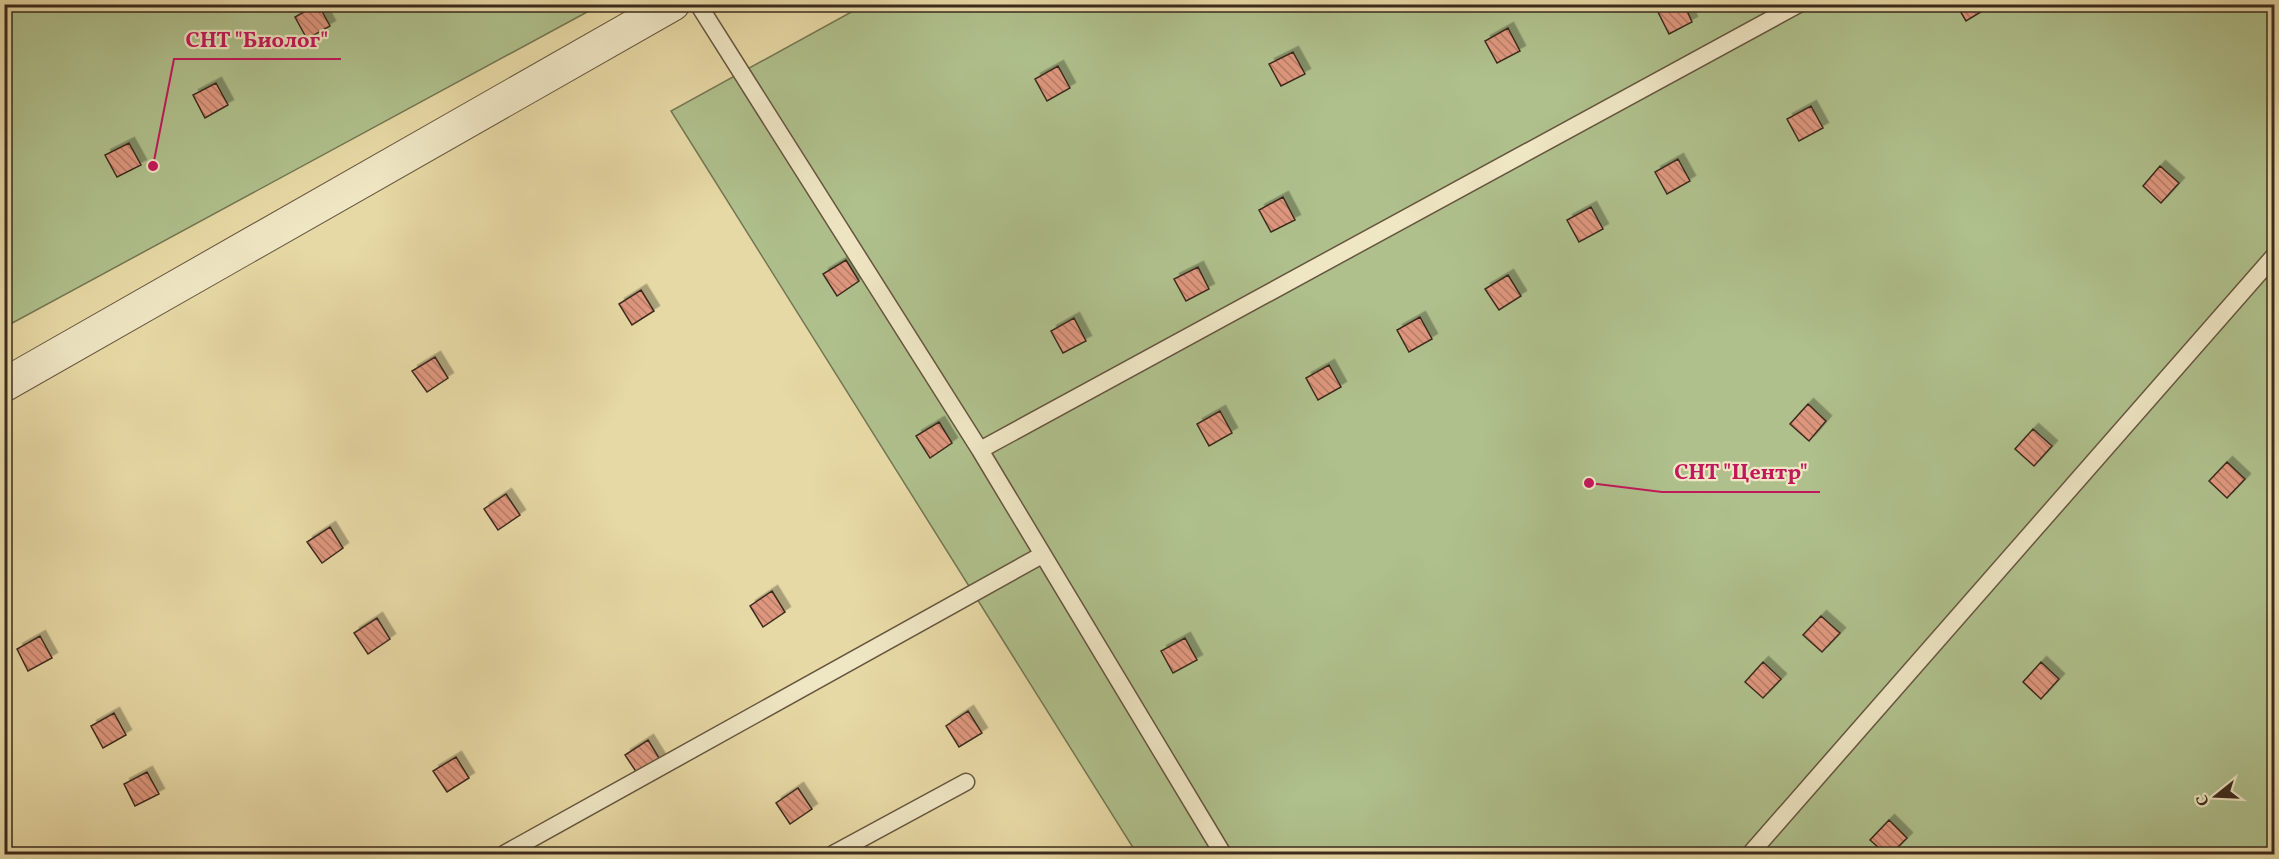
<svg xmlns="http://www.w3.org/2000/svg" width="2279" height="859" viewBox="0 0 2279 859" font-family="Vollkorn,serif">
<defs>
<pattern id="building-back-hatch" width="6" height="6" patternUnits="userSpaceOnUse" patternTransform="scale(1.5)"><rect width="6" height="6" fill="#de977e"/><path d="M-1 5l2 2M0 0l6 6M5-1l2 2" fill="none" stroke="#b57b67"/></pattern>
<filter id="shadow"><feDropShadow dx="5.5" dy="-5.5" stdDeviation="0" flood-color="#0004"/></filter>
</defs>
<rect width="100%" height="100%" fill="#e7d9a5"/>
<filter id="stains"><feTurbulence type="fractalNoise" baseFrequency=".00333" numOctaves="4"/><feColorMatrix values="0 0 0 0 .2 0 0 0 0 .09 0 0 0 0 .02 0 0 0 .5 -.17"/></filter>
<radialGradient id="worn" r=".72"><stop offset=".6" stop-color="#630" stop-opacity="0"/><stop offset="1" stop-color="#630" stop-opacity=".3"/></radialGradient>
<!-- garden -->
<path fill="#afc08c" stroke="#757654" stroke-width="1.5" d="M5 5H600L5 327Z
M864 5H2274V854H1137L671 111Z"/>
<!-- building -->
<path fill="url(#building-back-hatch)" stroke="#3b2b1d" stroke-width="1.5" filter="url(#shadow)" d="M318 4 330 26 307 39 295 17Z
M1672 4H1684L1692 22 1669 34 1658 12Z
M1956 4H1987L1989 7 1966 21Z
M1508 28 1520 51 1497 63 1485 41Z
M1293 52 1305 74 1281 86 1269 64Z
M1058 66 1070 88 1047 101 1035 79Z
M216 83 228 105 205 118 193 95Z
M1811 106 1823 128 1799 141 1787 119Z
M129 143 141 165 117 177 105 155Z
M1678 159 1690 181 1667 194 1655 172Z
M2160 166 2179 183 2161 203 2143 186Z
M1283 197 1295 220 1271 232 1259 210Z
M1591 207 1603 229 1579 242 1567 220Z
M846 260 859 281 837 296 823 274Z
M1198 267 1209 289 1186 301 1174 279Z
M1508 275 1521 296 1499 310 1485 289Z
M641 290 654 311 632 325 619 304Z
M1420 317 1432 339 1409 352 1397 330Z
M1074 318 1086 341 1063 353 1051 331Z
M435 357 448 378 427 392 412 371Z
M1329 365 1341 387 1318 400 1306 378Z
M1808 404 1826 421 1809 441 1790 424Z
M1220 411 1232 433 1209 446 1197 424Z
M939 422 952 443 930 458 916 436Z
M2033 429 2052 446 2034 466 2015 449Z
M2227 462 2245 479 2227 498 2209 481Z
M506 494 520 515 498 530 484 509Z
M330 527 343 548 322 563 307 542Z
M772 591 785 612 763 627 750 606Z
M1821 616 1840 633 1822 652 1803 635Z
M377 618 390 639 368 654 354 633Z
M40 636 52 658 28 671 17 649Z
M1185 638 1197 660 1173 673 1161 651Z
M1763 662 1781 679 1763 698 1745 682Z
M2041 662 2059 679 2041 699 2023 682Z
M968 711 982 733 959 747 946 726Z
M114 713 126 735 103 748 91 726Z
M648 740 661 761 639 776 625 755Z
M456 757 469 778 447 792 433 771Z
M147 772 159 794 135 806 124 784Z
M798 788 812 809 790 824 776 803Z
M1889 820 1907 838 1891 854H1886L1870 840Z"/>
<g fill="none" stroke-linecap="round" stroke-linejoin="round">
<!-- service casing -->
<g stroke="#66563f" stroke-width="19">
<path id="service" d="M698 4 980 450 1223 854
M980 450 1799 4
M504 854 1042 555
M833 854 966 782
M1750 854 2274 256"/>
</g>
<!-- minor casing -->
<g stroke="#66563f" stroke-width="35">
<path id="minor" d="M4 385 673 4"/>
</g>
<!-- service -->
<use href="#service" stroke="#efe6c4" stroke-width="16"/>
<!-- minor -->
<use href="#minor" stroke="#efe6c4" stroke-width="33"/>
</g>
<!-- callouts -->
<path fill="none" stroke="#c2185b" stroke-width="2" d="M153 166L174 59H341M1589 483L1662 492H1820"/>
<g fill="#c2185b" stroke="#efe6c4" stroke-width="2">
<circle cx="153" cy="166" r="6"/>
<circle cx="1589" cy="483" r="6"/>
</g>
<g font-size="22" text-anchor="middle" font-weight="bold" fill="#c2185b" stroke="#efe6c4" stroke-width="4.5" stroke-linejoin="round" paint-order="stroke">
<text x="257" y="47">СНТ "Биолог"</text>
<text x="1741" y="479">СНТ "Центр"</text>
</g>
<!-- margin -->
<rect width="2279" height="859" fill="none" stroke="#e7d9a5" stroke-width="24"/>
<rect x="6" y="6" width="2267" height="847" fill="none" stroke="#3b2b1d" stroke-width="3"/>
<rect x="12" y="12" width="2255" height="835" fill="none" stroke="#3b2b1d" stroke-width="1.5"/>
<!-- north arrow -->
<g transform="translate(2216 796) rotate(252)" stroke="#efe6c4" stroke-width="4.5" paint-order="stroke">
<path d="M0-4.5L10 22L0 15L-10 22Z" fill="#3b2b1d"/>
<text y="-9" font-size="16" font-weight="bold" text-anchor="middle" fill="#3b2b1d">С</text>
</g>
<rect width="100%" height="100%" filter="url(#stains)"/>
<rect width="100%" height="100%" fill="url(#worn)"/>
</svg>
